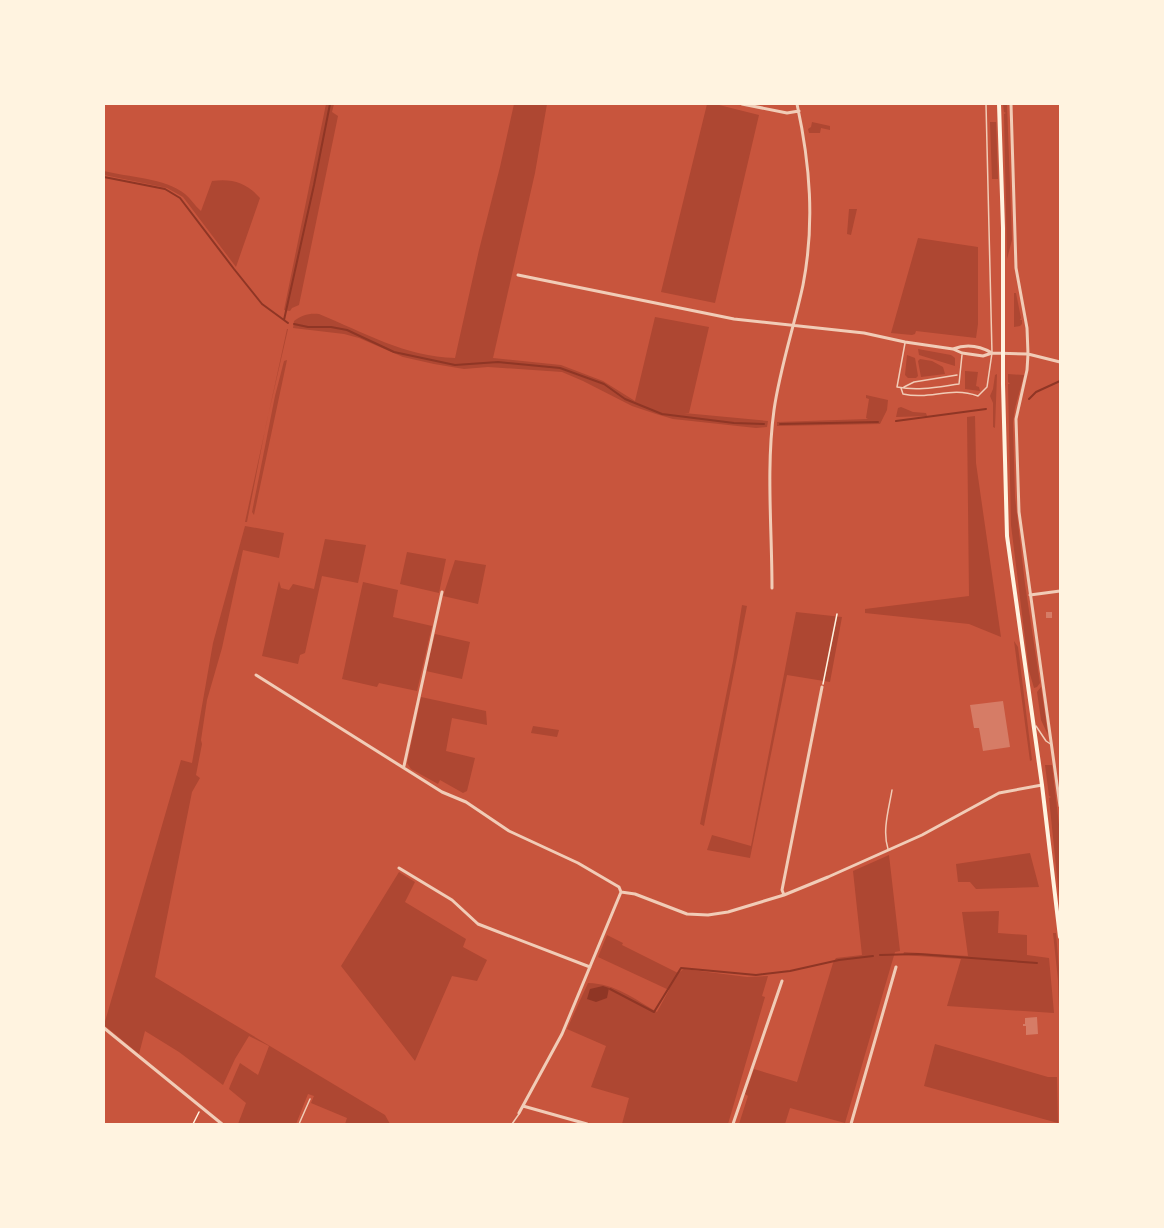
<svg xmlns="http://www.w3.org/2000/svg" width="1164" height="1228" viewBox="0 0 1164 1228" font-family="Mulish,sans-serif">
<rect width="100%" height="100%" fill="#c8553d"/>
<!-- green -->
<path fill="#ae4732" d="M326 104H334L332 112 338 116 299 305 292 308 290 311 284 310Z
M514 104H547L535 173 493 358 561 365 603 381 635 401 655 317 709 327 689 413H684L768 421 767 427 756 428 673 419 656 414 632 406 583 381 562 372 488 367 464 369 434 364 403 357 359 338 344 334 293 328 294 321C302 315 309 313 319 314 363 332 406 357 455 358L479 250 500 167Z
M707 104H715L759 115 715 303 661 292Z
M1003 104H1007L1012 240 1007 259 1004 114 1006 113 1004 112Z
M812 122 830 126V130L821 128 820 133H809L808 129 811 127Z
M990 122H996L998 179H992Z
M104 171C127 177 166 178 185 194 191 199 195 206 201 211L212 181C232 178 247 183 260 198L236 267 183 197 167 188 104 175Z
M849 209H857L851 235 847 234Z
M918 238 978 247V324L976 338 916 331 915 334 912 335 891 333Z
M1014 293H1016L1021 318 1020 320H1022V324L1020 326 1014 327Z
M287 329H288L266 425 247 522H245Z
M918 349 951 355 955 358V366L919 355Z
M907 355 915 358 918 376 916 378H908L905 375Z
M920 359 932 361 943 367 945 374 921 377 918 361Z
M287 360 254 515 252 512 275 396 284 361Z
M965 371 978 372 976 386 979 387 980 391 965 389Z
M997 374 995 428 993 427V403L990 396 993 389 995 375Z
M1008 374 1024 375 1015 408 1013 423 1015 497 1025 584 1040 683 1037 687 1034 688 1029 671 1011 525 1008 384H1010L1008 382Z
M866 395 888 400 887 410 880 424 777 426V422L868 419 866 418 869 399 866 398Z
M901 407 913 412 926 413 927 416 896 417 898 408Z
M975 416 976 463 1001 637 969 624 865 613V609L969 596 967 417Z
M245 526 284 533 279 558 243 550 222 648 207 700 201 740 202 744 196 775 200 778 192 792 155 977 385 1115 390 1124H345L347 1118 311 1103 314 1096 308 1094 296 1124H238L246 1103 229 1089 230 1086 240 1063 258 1075 269 1046 249 1036 235 1059 223 1085 179 1052 145 1031 139 1054 104 1025 181 760 192 763 213 643Z
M325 539 366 545 358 583 322 576 305 653 300 655 298 664 262 656 279 581 281 588 289 590 293 584 314 589Z
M407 552 446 559 439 593 400 584Z
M455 560 486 565 478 604 443 596Z
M363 582 398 590 393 617 432 626 417 691 379 683 377 687 342 679Z
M742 605 747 606 704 826 700 824 733 661Z
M796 612 842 617 830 682 787 675 750 858 707 850 712 835 751 846Z
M435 634 470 642 462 679 426 671Z
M1014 641 1018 647 1032 760 1030 761Z
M1041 687 1048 735 1041 720 1037 692Z
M421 697 486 711 487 725 452 718 446 751 475 758 467 791 463 793 440 780 438 784 411 769 407 763Z
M533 726 559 730 557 737 531 733Z
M1045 765H1052L1060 833V906L1049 798 1051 797 1049 796Z
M1030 853 1039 887 976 889 970 882H958L956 864Z
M889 855 900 951 895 952 845 1123 790 1108 785 1124H739L748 1096 745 1094 754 1069 797 1082 833 963 836 958 862 955 853 871Z
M399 872 415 882 405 902 466 939 463 947 487 960 477 981 452 976 415 1061 341 966Z
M999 911 998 933 1027 935V955L1049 958 1054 1013 947 1006 961 959 903 955 904 952 968 956 962 912Z
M1053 933H1056L1060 980V1035L1058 980Z
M607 935 623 943 622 945 678 973 684 969 747 977 768 976 762 996 765 997 728 1124H622L629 1098 591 1087 606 1046 567 1029 588 983C616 984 633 998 657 1012L669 990 598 957Z
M935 1044 1048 1077H1057L1058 1123 924 1086Z"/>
<!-- water -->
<path fill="#8f3625" d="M603 986 609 988 607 998 596 1002 587 999 590 989Z"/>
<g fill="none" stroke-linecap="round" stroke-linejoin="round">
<!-- stream -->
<path stroke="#8f3625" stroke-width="2" d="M104 177 165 189 180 198 234 269 262 304 288 323
M284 320 314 185 330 104
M294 324 308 327H331L347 330 394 352 455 365 498 362 560 368 604 384 625 399 662 414 734 423 764 424
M1029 399 1036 392 1060 381
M896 421 986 409
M780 424 878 422
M880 955 918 954 1037 963
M610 989 654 1012 681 968 756 975 790 971 839 960 873 956"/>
</g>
<!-- building -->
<path fill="#d67c66" d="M1046 612H1052V618H1046Z
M1003 701 1010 747 983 751 979 728H974L970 705Z
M1037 1017 1038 1034 1026 1035V1026H1023V1024H1025V1018Z"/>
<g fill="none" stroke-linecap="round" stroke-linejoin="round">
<!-- path -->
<path stroke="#fff3e0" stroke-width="1.5" d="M823 684 837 614
M193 1124 199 1112"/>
<!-- service -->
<path stroke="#f1ccb7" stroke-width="1.5" d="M905 343 897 387C919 391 937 387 959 384L962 355
M904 387 914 382 957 375
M901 388 903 394C931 400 950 386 978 396L987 387 992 353 986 104
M1036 726 1046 741 1052 745
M888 849C882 831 889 808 892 790
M299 1124 310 1099
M512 1124 519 1114"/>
<!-- minor -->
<path stroke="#f1ccb7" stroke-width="3" d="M742 104 787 113 799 111
M1011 104 1016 268 1027 328 1028 354 1027 370 1016 419 1019 512 1060 806
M518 275 734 319 864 333 905 342 953 349 962 353 983 356 992 353 1028 354 1060 362
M953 349C966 344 980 346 992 353
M772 588C772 529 766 468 774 410 780 368 794 327 803 285 815 223 810 164 797 104
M1030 595 1060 591
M256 675 442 792 466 802 509 831 578 863 619 887 621 892
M404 766 442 592
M399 868 452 900 478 924 590 967
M621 892 635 894 687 914 708 915 728 912 784 895 828 877 922 835 999 793 1042 785
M784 895 782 890 822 687
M104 1028 222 1124
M523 1106 587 1124
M519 1113 562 1034 621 892
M733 1124 782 981
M851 1124 896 967"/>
<!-- secondary -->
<path stroke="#fff3e0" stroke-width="4" d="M999 104 1003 228V384L1007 536 1042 785 1060 937"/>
</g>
<!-- border -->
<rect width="1164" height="1228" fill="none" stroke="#fff3e0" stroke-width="210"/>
</svg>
